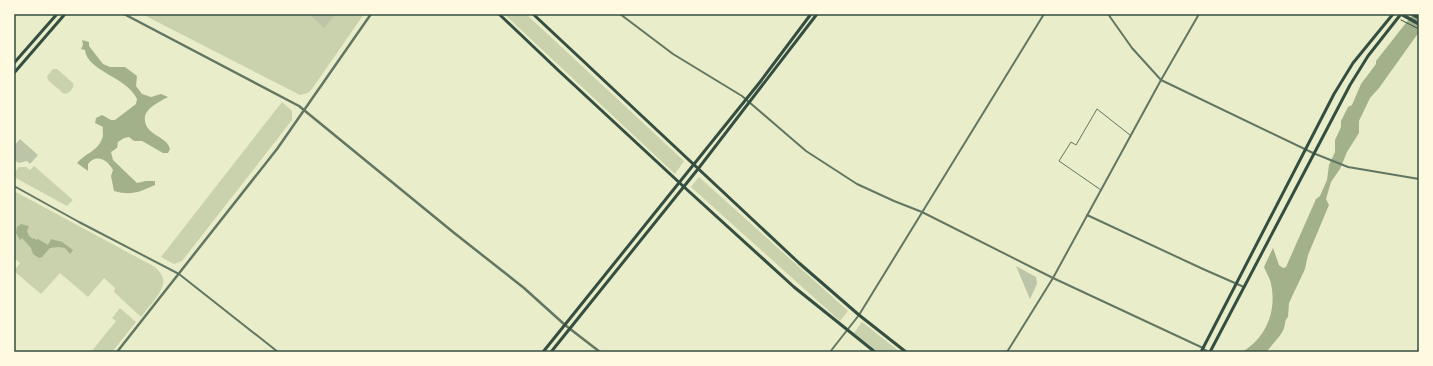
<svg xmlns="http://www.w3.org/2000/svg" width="1433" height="366" viewBox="0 0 1433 366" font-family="Commissioner,sans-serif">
<rect width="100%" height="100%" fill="#e9edc9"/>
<!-- green -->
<path fill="#cad2ad" d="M142 14H364L312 89 308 93 300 95Z
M504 14H526L684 161 675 174Z
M53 69H57L73 83C75 88 69 94 64 94L48 80 47 76Z
M282 102 292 111V120L182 261 174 264 161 257Z
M34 166 73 200 67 206 14 177V173L19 167H26L30 170Z
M699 177 848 311 840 321 691 187Z
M14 191 155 267C158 270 161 273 163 278 166 290 148 307 141 317L114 292 115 288 104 278 88 297 60 273 41 294 14 271 20 263 14 258Z
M120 308 136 322 112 352H91L116 321 112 318Z
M862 322 900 352H878L854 333Z"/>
<!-- water -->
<path fill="#a3b18a" d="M1413 14H1419V32L1379 88 1370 98 1359 121V133L1347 152 1340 169 1331 182 1326 199 1329 205 1308 255 1305 269 1289 303 1288 317C1284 321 1286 323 1284 328 1282 335 1271 346 1266 352H1242C1266 338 1277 311 1271 284 1270 278 1266 272 1264 267L1273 248 1279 265 1283 268 1286 267 1316 199 1320 196 1327 180 1329 165 1335 152V140L1341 127V121L1348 107 1352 105 1361 84 1376 64V61Z
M82 40 89 42V46L103 64 110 67H125L137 76 136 86 142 94 151 97 161 94 168 97C159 102 143 109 145 121 147 136 167 136 170 149L168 153H163L142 141H134L129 137 124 138 118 142 117 148 111 152 113 160 137 183 146 181H155V185C139 192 132 196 114 191L111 176 113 170C107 159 96 154 88 164V171L77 163C84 154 98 151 102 139 104 135 102 131 103 127L95 123 96 118 102 115 111 120H115L136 104 137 99C127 77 87 71 85 50L81 49 83 45Z
M21 224 29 226 27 231 29 236 33 239 34 238 36 240 38 239 48 245 51 239 62 242 73 250 70 254 65 248 58 247 50 248 42 257 39 258 33 254 31 248 22 238 20 240 16 233 17 227Z"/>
<!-- building -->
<path fill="#bcc5a7" d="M309 14H336L324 28Z
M20 139 38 155 30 164 27 161 19 163 14 160V146Z
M1016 266 1036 277 1037 284 1030 299Z"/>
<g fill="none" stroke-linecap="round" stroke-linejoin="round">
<!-- path -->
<path stroke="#344e41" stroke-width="1" d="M1401 20 1419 29"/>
<!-- service -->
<path stroke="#617663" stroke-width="1" d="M1101 190 1059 161 1071 142 1076 145 1097 109 1130 135"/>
<!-- minor -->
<path stroke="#617663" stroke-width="2" d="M620 14 673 54 742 96 806 151 857 184 894 201 922 212 1053 278 1203 348
M1108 14 1132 48 1161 80 1313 153 1348 167 1419 179
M14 186 79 222 179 274 278 352
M1087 215 1203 269 1244 287
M830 352 859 315 1044 14
M1007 352 1053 278 1161 80 1199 14"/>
<!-- tertiary -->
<path stroke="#617663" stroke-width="2.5" d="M124 14 299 106 453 232 524 288 565 325 600 352
M1203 349 1209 352
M117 352 277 149 371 14"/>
<!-- secondary -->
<path stroke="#344e41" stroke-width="3" d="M499 14 559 71 683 186 794 287 875 352
M533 14 799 263 859 315 906 352
M14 63 57 14
M14 73 65 14
M543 352 760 82 811 14
M551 352 698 169 817 14
M1201 352 1334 94 1353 63 1393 14
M1210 352 1350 85 1368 56 1401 14"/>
<!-- primary -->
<path stroke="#344e41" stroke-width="3.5" d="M1401 14 1419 24
M1412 14 1419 18"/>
</g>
<!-- border -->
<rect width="1433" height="366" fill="none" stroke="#fefae0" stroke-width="30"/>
<rect x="15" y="15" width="1403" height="336" fill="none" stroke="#344e41" stroke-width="1.5"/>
</svg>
